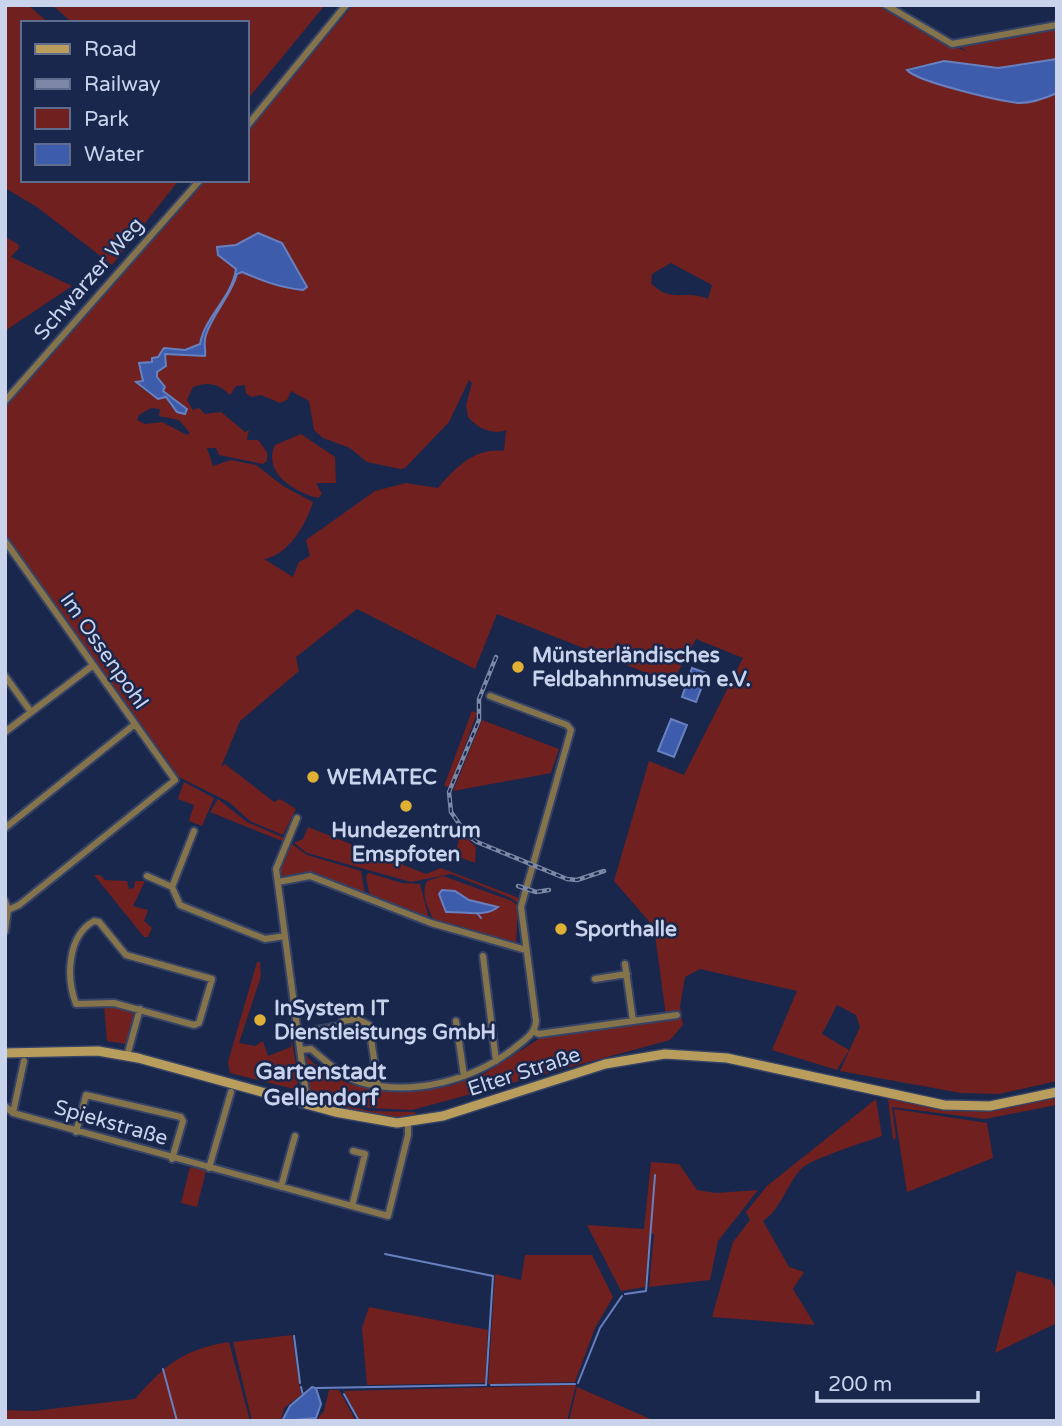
<svg xmlns="http://www.w3.org/2000/svg" width="1062" height="1426" viewBox="0 0 1062 1426" font-family="'Varela Round',sans-serif">
<rect width="100%" height="100%" fill="#19274d"/>
<!-- green -->
<path fill="#70201e" fill-rule="evenodd" d="M5 5H28L49 23H23V180H179L112 265 37 207 5 188Z
M52 5H325L247 100V23H73Z
M353 5H880L943 42 968 52 959 46 1057 28 1056 60 998 68 945 61 910 68 909 73 926 81 1019 103 1057 93V1081L999 1094 961 1093 840 1071 860 1027 856 1015 837 1005 822 1034 849 1050 837 1070 772 1050 797 991 700 969 685 977 680 1006 683 1025 670 1040 412 1110 370 1108 314 1095 309 1090 306 1055 313 1063 347 1083 377 1090 417 1091 450 1086 485 1073 542 1037 666 1016 654 927 614 881 649 761 684 775 743 658 696 639 672 683 497 614 475 669 357 609 296 657 299 671 240 721 221 767 225 764 274 802 280 799 296 809 283 835 250 821 229 802 179 777 5 535V407L206 180H247V132ZM258 233 282 243 307 286 303 290 271 284 242 272 235 279 236 269 218 255 224 245H236ZM671 263 712 285 708 299C685 289 670 304 651 283L652 274ZM235 280 207 331 203 345 206 352 165 354 164 369 157 372V377L165 387 163 391 175 399 171 407 166 396H156L141 388 143 378 141 362 148 364 172 350 197 347 208 322ZM469 380 472 383 466 405 468 417C476 427 493 436 506 430L504 451C475 447 455 468 438 488L406 483 375 491 306 540 310 556 299 562 293 577 264 559C289 555 306 524 313 502L283 486 256 465 231 460 213 466 207 448H216L219 455 263 464 267 461V452L258 440H247L249 430 245 432 221 412 205 414 199 408 193 410 187 400 193 387C209 381 219 384 230 395L236 386 245 385 246 393 251 397 261 395 280 403 287 400 291 391 309 401 314 430 323 438 350 448 367 462 400 469 405 468 449 422ZM151 408 160 409 159 416 179 420 190 433 187 435 162 422 145 424 137 420 139 415Z
M5 237 18 244 19 248 11 257 72 286 5 331Z
M301 434 335 457 336 483H316L322 494 318 498C295 492 262 473 275 445Z
M472 711 477 713 450 787 444 786Z
M482 720 559 749 551 773 453 791Z
M184 782 214 798 202 826 189 821 194 805 178 799Z
M218 799 247 822 284 838 282 841 210 812Z
M308 827 426 874 441 868 522 899 519 904 511 898 451 874 411 882 307 853 294 843 303 839Z
M455 827 476 847 475 863 454 855 459 841 454 839Z
M292 844 307 855 361 871 365 895 311 874 281 878 280 869Z
M369 873 402 883 420 884 429 918 370 898 366 876Z
M94 875H100L105 880 127 881 129 889 134 888 135 881H145L133 906 148 910 144 921 152 928 148 937H144Z
M443 876 512 901 518 906 516 943 434 921C429 909 420 895 427 881Z
M257 962H260L261 976 239 1043 255 1046 263 1041 268 1056 291 1047 292 1041 299 1081 294 1089 230 1073 228 1062Z
M104 1005 131 1009 134 1013 126 1044 107 1041Z
M314 1098 370 1111 415 1112 417 1117 381 1118 318 1104Z
M1057 1098V1105L985 1119 892 1107 896 1138 893 1140 888 1099 976 1111Z
M876 1099 882 1136C868 1141 808 1160 801 1169 786 1186 781 1209 763 1221L789 1267 804 1272 793 1289 815 1325 712 1317 733 1242 750 1220 746 1212 767 1186Z
M894 1109 987 1123 993 1158 907 1192Z
M651 1162 679 1164 697 1190 716 1193 758 1190 718 1241 710 1280 649 1287 654 1234 650 1233 645 1287 621 1291 587 1225 644 1229Z
M190 1167 206 1171 197 1207 181 1203Z
M525 1255H592L613 1297 595 1328 575 1382 488 1384 495 1274 521 1280Z
M1017 1271 1051 1280 1057 1292V1323L995 1353Z
M369 1307 488 1330 485 1383 367 1385 362 1328Z
M292 1335 301 1395 284 1408 281 1421H252L233 1342Z
M229 1342 250 1421H5V1410L34 1411 135 1399C166 1364 182 1350 229 1342Z
M576 1385 567 1421H360L344 1391Z
M577 1387 655 1421H569Z
M329 1390H339L356 1421H316L324 1411Z"/>
<!-- water -->
<path fill="#3e5cac" stroke="#6880bf" stroke-width="2" d="M1057 59V93C1046 98 1031 103 1019 103 1000 101 917 82 907 70L944 61 998 68Z
M258 233 282 243 307 287 303 290C281 288 263 281 242 272L237 274C231 296 213 313 206 335 203 343 206 348 205 356L165 354 166 366 157 372V377L165 387 163 391 187 409 185 414 177 412 166 397 158 399 136 382 143 381 139 363 152 362V358L158 357 164 348 185 350 200 344C205 316 232 298 236 269L218 255 217 247 236 245Z
M692 668 707 673 696 702 682 697Z
M671 719 687 725 674 757 658 751Z
M442 890 455 891 469 900 498 907C485 918 462 911 446 912L439 894Z
M312 1387 316 1388 321 1404 316 1418 282 1421 290 1406Z"/>
<g fill="none" stroke-linecap="round" stroke-linejoin="round">
<!-- stream -->
<path stroke="#6880bf" stroke-width="2" d="M477 913 481 918
M385 1254 493 1276 486 1385
M625 1294 646 1291 655 1175
M294 1336 300 1383
M163 1369 177 1421
M578 1383 600 1328 622 1296
M491 1385 575 1384
M301 1387 303 1395
M317 1388 486 1385
M344 1394 359 1421"/>
<!-- street casing -->
<g stroke="#354366" stroke-width="10">
<path id="street" d="M886 5 952 44 1057 25
M247 126 346 5
M5 401 200 180
M5 541 175 780 19 905 8 910
M5 676 31 712
M5 732 92 666
M297 818 276 869 306 1094 303 1104
M5 828 135 724
M194 831 172 887 180 905 265 939 285 936
M147 876 172 887
M278 882 310 876 431 923 526 950
M5 901 8 910 5 931
M94 921 99 922 126 955 212 979 199 1023 194 1025 114 1003 76 1004C66 978 67 936 94 921Z
M483 956 496 1061
M595 979 627 974
M456 1021 464 1076
M633 1021 677 1015
M533 1031 539 1034 633 1021 625 964
M298 1033 339 1026 343 1021 357 1019 369 1025 378 1086
M300 1050 311 1049C326 1061 341 1076 360 1082 413 1097 475 1080 517 1046 527 1038 535 1033 536 1021L521 907 571 730 567 725 490 696
M127 1056 140 1009
M5 1106 13 1113 388 1216 408 1135V1123
M13 1113 24 1061
M76 1132 86 1095 181 1117 183 1121 172 1159
M209 1168 231 1092
M281 1187 295 1136
M352 1206 365 1154 353 1151"/>
</g>
<!-- secondary casing -->
<g stroke="#354366" stroke-width="12">
<path id="secondary" d="M5 1053 98 1051 138 1058 335 1112 397 1123 443 1116 605 1064 665 1054 727 1058 944 1105 990 1106 1057 1092"/>
</g>
<!-- street -->
<use href="#street" stroke="#85734c" stroke-width="6"/>
<!-- secondary -->
<use href="#secondary" stroke="#b99d5c" stroke-width="9"/>
<!-- rail casing -->
<g stroke="#7c88a6" stroke-width="4.5">
<path id="rail" d="M496 657 479 699V720L449 792 451 812 467 835 477 842 567 879 577 880 604 871
M518 886 536 892 549 890"/>
</g>
<!-- rail -->
<use href="#rail" stroke="#19274d" stroke-width="2" stroke-dasharray="5" stroke-linecap="butt"/>
</g>
<!-- markers -->
<g fill="#e0b034" stroke="#19274d" stroke-width="2.5">
<circle cx="518" cy="667" r="7"/>
<circle cx="313" cy="777" r="7"/>
<circle cx="406" cy="806" r="7"/>
<circle cx="561" cy="929" r="7"/>
<circle cx="260" cy="1020" r="7"/>
</g>
<g text-anchor="middle" dominant-baseline="central" stroke-width="5" stroke-linejoin="round" paint-order="stroke">
<!-- street labels -->
<g font-size="21" fill="#c9d4ec" stroke="#19274d">
<text transform="translate(89 279) rotate(-49)">Schwarzer Weg</text>
<text transform="translate(104 651) rotate(55)">Im Ossenpohl</text>
<text transform="translate(524 1072) rotate(-18)">Elter Straße</text>
<text transform="translate(111 1123) rotate(16)">Spiekstraße</text>
</g>
<!-- poi labels -->
<g font-size="21" font-weight="bold" fill="#c9d4ec" stroke="#19274d" text-anchor="start">
<text x="532" y="655">Münsterländisches<tspan x="532" dy="24">Feldbahnmuseum e.V.</tspan></text>
<text x="327" y="777">WEMATEC</text>
<text x="406" y="830" text-anchor="middle">Hundezentrum<tspan x="406" dy="24">Emspfoten</tspan></text>
<text x="575" y="929">Sporthalle</text>
<text x="274" y="1008">InSystem IT<tspan x="274" dy="24">Dienstleistungs GmbH</tspan></text>
</g>
<!-- neighbourhood labels -->
<g font-size="23" font-weight="bold" fill="#c9d4ec" stroke="#19274d">
<text x="321" y="1072">Gartenstadt<tspan x="321" dy="26">Gellendorf</tspan></text>
</g>
</g>
<!-- border -->
<rect width="1062" height="1426" fill="none" stroke="#c9d4ec" stroke-width="14"/>
<!-- legend -->
<rect x="21" y="21" width="228" height="161" fill="#19274d" stroke="#5f6c8d" stroke-width="2"/>
<rect x="35" y="44" width="35" height="10" fill="#b99d5c" stroke="#5f6c8d" stroke-width="2"/>
<text x="84" y="56" font-size="21" fill="#c9d4ec">Road</text>
<rect x="35" y="79" width="35" height="10" fill="#7c88a6" stroke="#5f6c8d" stroke-width="2"/>
<text x="84" y="91" font-size="21" fill="#c9d4ec">Railway</text>
<rect x="35" y="108" width="35" height="21" fill="#70201e" stroke="#5f6c8d" stroke-width="2"/>
<text x="84" y="126" font-size="21" fill="#c9d4ec">Park</text>
<rect x="35" y="144" width="35" height="21" fill="#3e5cac" stroke="#5f6c8d" stroke-width="2"/>
<text x="84" y="161" font-size="21" fill="#c9d4ec">Water</text>
<!-- scale -->
<path d="M817 1391v10h161v-10" fill="none" stroke="#c9d4ec" stroke-width="3.5"/>
<text x="828" y="1391" font-size="21" fill="#c9d4ec" stroke="#19274d" stroke-width="5" paint-order="stroke">200 m</text>
</svg>
